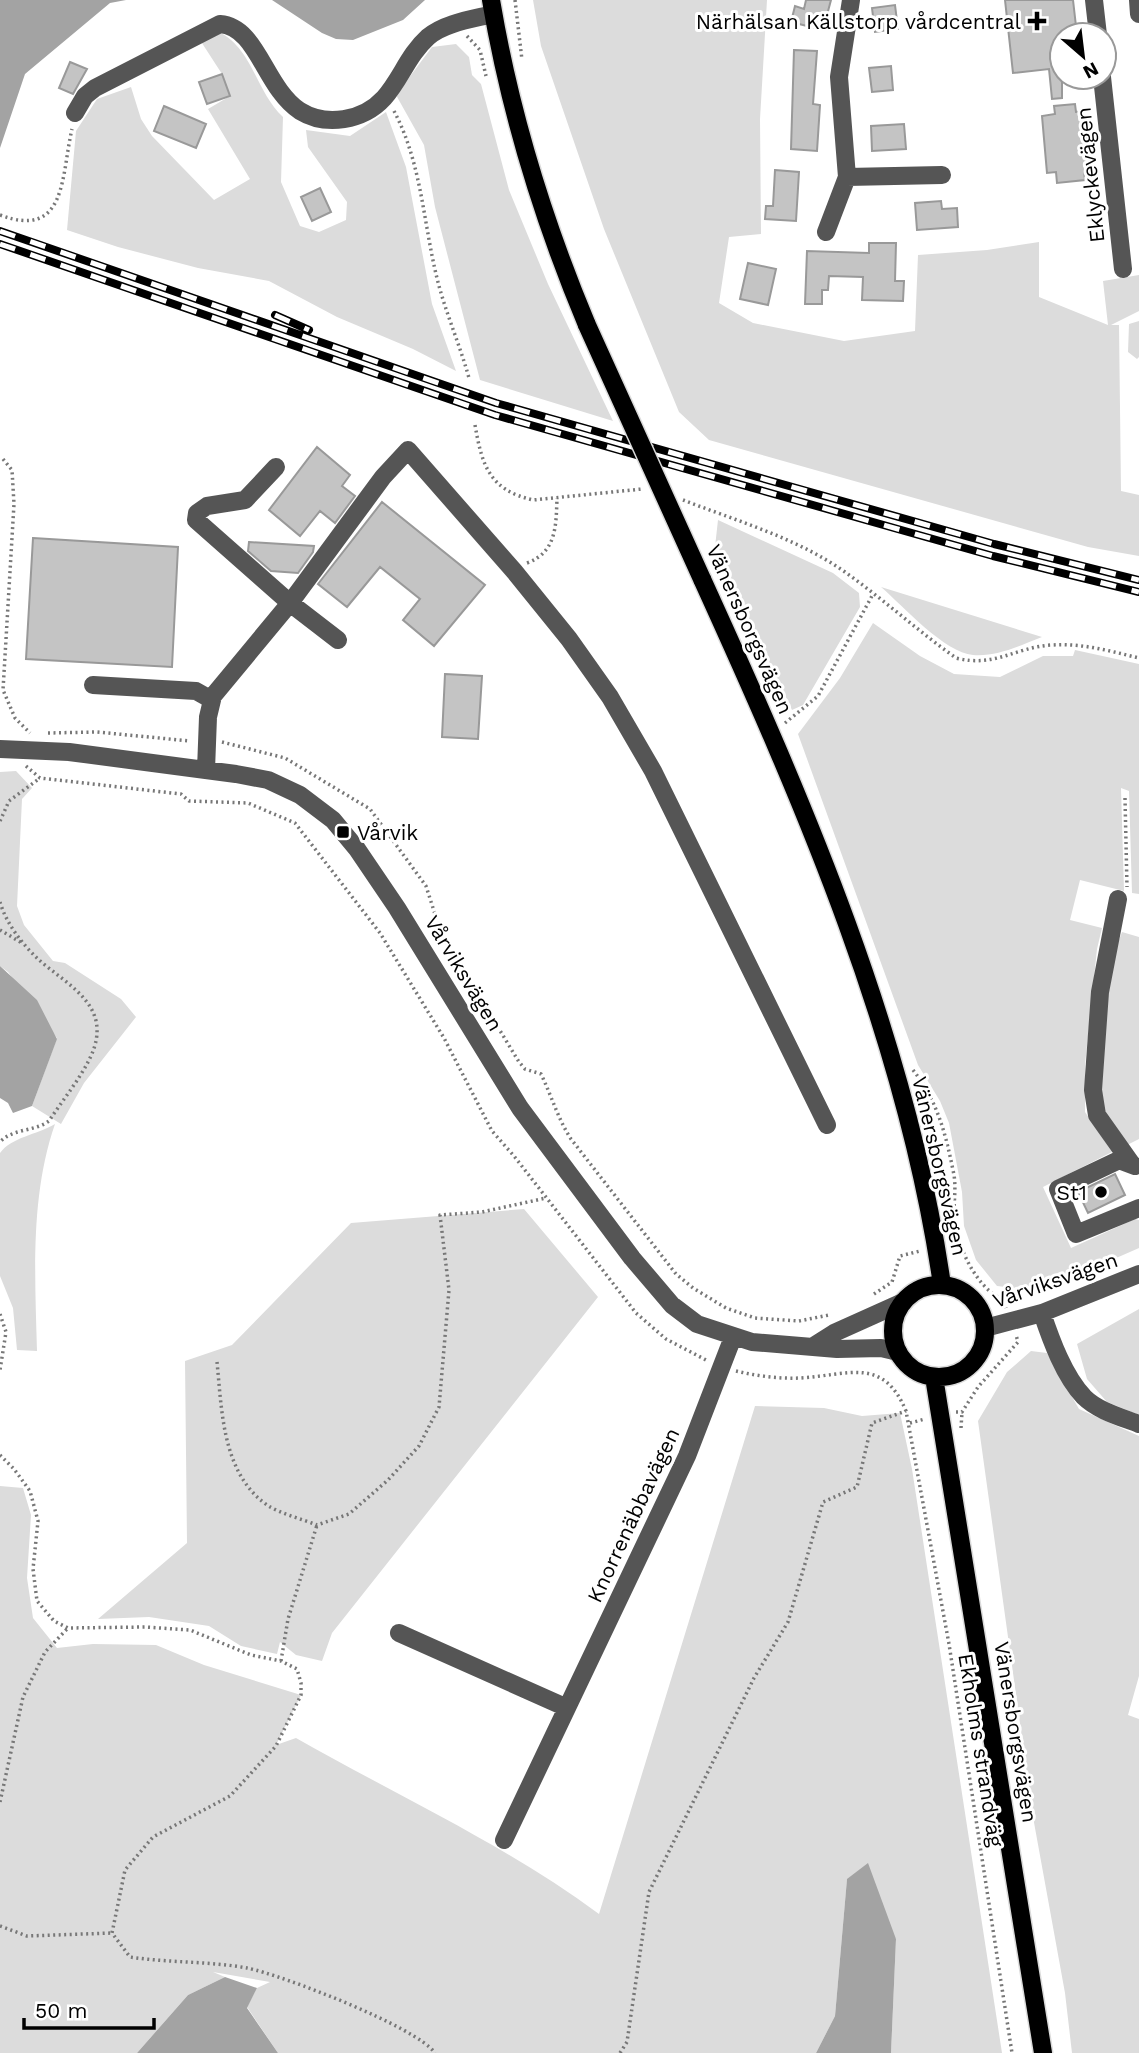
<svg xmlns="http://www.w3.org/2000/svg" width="1139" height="2053" viewBox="0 0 1139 2053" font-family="'Work Sans',sans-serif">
<rect width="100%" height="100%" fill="#fff"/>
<!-- green -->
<path fill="#dcdcdc" d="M533 0H767L760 119 761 234 729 237 719 303 753 323 844 341 915 331 918 255 987 250 1039 242V297L1108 325 1103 281 1139 275V311L1111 325H1119L1121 491 1139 495V556L1088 547 709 440 679 412 604 229 541 46Z
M219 32C253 49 256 92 283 117L281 182 300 226 319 232 346 220 347 202 308 147 306 130 350 136 386 112 406 167 432 304 456 371 413 349 337 317 269 281 198 268 118 247 67 230 76 131 97 99 131 87 141 119 152 136 214 200 250 179 208 109 230 96 222 74 200 40Z
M456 44 469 57 472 75 481 84 509 190 548 284 613 421 480 380 435 207 424 145 396 95 432 47Z
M1139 321V357L1137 359 1128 352 1129 324Z
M718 520 833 573 859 593 860 607 803 705 792 710 715 547Z
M881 587 1042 637C1021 645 997 657 973 655 945 653 903 606 881 587Z
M873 623 920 656 954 674 1000 677 1043 656H1073L1075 650 1139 664V894L1132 893 1129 791 1121 788 1124 891 1080 880 1070 920 1102 928 1097 949 1085 1065V1112L1112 1152 1043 1187 1071 1248 1135 1219 1139 1220V1248L1098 1266 1025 1289 997 1286 976 1260 964 1226 962 1192 949 1123 940 1101 918 1065 798 734 840 678Z
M16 771 32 788 22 799 17 906 24 925 53 961 65 963 121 999 136 1017 84 1083 61 1124 32 1106 57 1038 8 972 0 966V772Z
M1122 932 1139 937V1139L1127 1145C1116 1134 1105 1121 1102 1105 1093 1064 1110 991 1116 948Z
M55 1124C30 1196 35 1276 37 1351L17 1350 13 1308 0 1276V1153C12 1137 36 1135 55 1124Z
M524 1209 598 1297 332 1633 322 1661 296 1655 280 1642 277 1654 241 1646 209 1626 149 1617 98 1619 187 1543 185 1361 232 1345 351 1223Z
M1139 1309V1415L1107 1402 1087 1379 1077 1344Z
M1031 1351 1047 1353 1079 1409 1139 1436V1676L1128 1715 1139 1719V2053H1072L1065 1993 1033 1817 978 1421 1007 1372Z
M755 1406 824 1408 862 1416 900 1413 912 1469 1002 2053H891L896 1939 847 1879 835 2016 816 2053H278L247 2007 257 1988 270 1982 213 1972 225 1977 188 1995 137 2053H0V1486L23 1488 31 1515 27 1578 33 1618 57 1648 93 1644 156 1645 204 1665 301 1695 276 1745 296 1738C398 1796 504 1844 599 1914Z"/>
<!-- water -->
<path fill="#a3a3a3" d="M0 0H126L110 3 25 74 0 148Z
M272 0H425L403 20 353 40 336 39 322 33Z
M0 966 37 1000 57 1039 32 1106 13 1113 8 1103 0 1098Z
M868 1863 896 1939 891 2053H816L835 2016 847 1879Z
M225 1977 257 1988 247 2008 278 2053H137L188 1995Z"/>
<!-- building -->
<path fill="#c4c4c4" stroke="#999" stroke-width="2" d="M806 0H831L823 30 791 22 795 6 804 9Z
M1005 0H1073L1077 35H1062V98L1052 99 1049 69 1013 73Z
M895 5 898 29 875 32 872 8Z
M794 50 817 51 813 104 820 105 817 151 791 149Z
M70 62 87 69 73 94 59 88Z
M891 66 893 90 872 92 869 68Z
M222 74 230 96 207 104 199 82Z
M1075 104 1076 112 1087 111 1093 169 1084 170 1085 180 1057 183 1056 172 1047 173 1042 116 1055 114 1054 106Z
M164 106 206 124 196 148 154 131Z
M904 124 906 149 872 151 871 126Z
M775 170 799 172 796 221 765 219 766 206H773Z
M320 188 331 212 312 221 301 197Z
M941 201 942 209 957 208 958 227 917 230 915 203Z
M869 243H896L895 281H904L903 301 862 300 863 277 829 276 828 290H822V304H805L807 251 869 253Z
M748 263 776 269 768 305 740 299Z
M317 447 350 475 342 486 355 496 335 523 320 511 300 536 269 510Z
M382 502 485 585 434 646 403 620 420 599 380 567 347 607 318 584Z
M33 538 178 547 172 667 26 659Z
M249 542 314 546 313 552 298 573 271 571 248 551Z
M445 674 482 676 478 739 442 737Z
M1115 1174 1125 1195 1088 1213 1078 1192Z"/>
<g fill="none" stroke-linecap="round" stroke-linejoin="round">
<!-- major casing -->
<g stroke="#dbdbdb" stroke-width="21">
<path id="major" d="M491 0C510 113 543 220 587 325
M702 579C804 803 907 1040 942 1285
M893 1331a46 46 0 1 1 92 0a46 46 0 1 1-92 0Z
M934 1377 1043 2053"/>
</g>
<!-- path -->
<path stroke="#777" stroke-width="3.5" stroke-dasharray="2 3.5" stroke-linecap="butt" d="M515 0 522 60
M467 36 480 50 486 76
M394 111C421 162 423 219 436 274 444 309 459 342 469 378
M0 215C67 240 61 176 72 129
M475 425C482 465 489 490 533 500L642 489
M3 459 12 470 14 504 3 690 15 718 30 733
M683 500C737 521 797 538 845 572 883 599 918 631 956 658 995 668 1015 647 1052 645 1082 643 1110 651 1139 658
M527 563C557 552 556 525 557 498
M785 723 818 696 873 594
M48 733 97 732 190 741
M222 742 285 758 370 809 426 886 441 933 519 1062 525 1069 541 1074C552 1097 558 1119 571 1139L676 1274 693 1288 726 1308 755 1318 799 1321 829 1315
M26 766 40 778 181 794 189 801 248 803 295 823 380 933 444 1038 492 1131 514 1156 636 1313 666 1339 706 1360
M1125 798 1127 887
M0 821 9 801 40 778
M0 902C6 923 22 944 38 959 68 986 115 1006 90 1058 80 1079 62 1101 49 1121 34 1132 13 1128 0 1142
M0 930 22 943
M913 1070C938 1102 946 1135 954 1175 956 1188 954 1200 954 1213 955 1243 975 1287 1003 1300L1006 1308
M874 1294 892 1282 900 1256 920 1251
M0 1314 6 1332 0 1370
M217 1362C222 1411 222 1473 267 1505 281 1514 302 1519 317 1525L349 1514 388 1480 419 1446 439 1407 449 1290 440 1215 482 1212 546 1198
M736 1371C757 1376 779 1379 801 1378 849 1375 883 1356 906 1411L949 1644 1012 2053
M956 1412H962L978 1387 1018 1342 1016 1335
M910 1423 925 1419
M961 1428 962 1412
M0 1455 14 1469 30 1491 38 1521 33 1569 37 1601 54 1621 68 1628 146 1627 190 1630 251 1655 281 1661 297 1669 301 1683V1695L276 1746 230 1796 153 1837 125 1870 112 1933 130 1957C169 1963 209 1961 247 1968 282 1975 417 2027 435 2053
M281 1661 288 1619 317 1525
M0 1802 23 1697 45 1652 68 1628
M0 1926 27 1936 112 1933
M620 2053 627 2042 649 1892 754 1678 788 1622 823 1502 857 1487 872 1423 906 1411"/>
<!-- minor -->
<path stroke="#555" stroke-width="18" d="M1094 0 1098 35
M1138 0 1139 14
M1102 77 1123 269
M75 113 85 96 95 88 220 24C258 27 264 87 300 111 326 127 363 121 384 98 401 79 408 55 428 37 444 23 473 19 493 14
M847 177 942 175
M826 232 847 177 839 77 851 0
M338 640 290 603 383 477 408 450 514 571 569 639 610 697 653 771 827 1125
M93 685 196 691 212 700
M0 749 69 752 236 774 268 780 300 795 333 820 357 849 397 908 520 1108 632 1258 672 1305 697 1324 752 1342 837 1349 881 1348 898 1352
M206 770 208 717 213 696 290 603 196 520 197 513 207 506 245 500 276 467
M1118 899 1100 992 1093 1090 1097 1115 1131 1163
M1135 1166 1119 1160 1058 1189 1076 1234 1139 1208
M1042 1313C1051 1340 1064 1376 1084 1397 1098 1411 1121 1417 1139 1424
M985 1328 1042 1313 1139 1274
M815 1345 834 1333 903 1302
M399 1633 565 1707
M504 1840 687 1456 733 1337"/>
<!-- major -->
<use href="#major" stroke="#000" stroke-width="18"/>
<!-- rail casing -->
<g stroke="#000" stroke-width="8">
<path id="rail" d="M0 231 496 403 994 544 1139 580
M0 244 495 415 993 556 1139 592
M275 315 309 330"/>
</g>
<!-- rail -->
<use href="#rail" stroke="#fff" stroke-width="5" stroke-dasharray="16" stroke-linecap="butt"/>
<!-- major-bridge casing -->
<g stroke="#dbdbdb" stroke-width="21" stroke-linecap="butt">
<path id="major-bridge" d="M587 325 702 579"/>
</g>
<!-- major-bridge -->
<use href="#major-bridge" stroke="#000" stroke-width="18"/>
</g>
<!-- markers -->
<g fill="#000" stroke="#fff" stroke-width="2.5">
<path d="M1033.5 10.5h7v7h7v7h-7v7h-7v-7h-7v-7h7z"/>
<rect x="336" y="825" width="14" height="14" rx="3.5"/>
<circle cx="1101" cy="1192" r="7"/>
</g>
<g text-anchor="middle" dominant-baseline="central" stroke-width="6" stroke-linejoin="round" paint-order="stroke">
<!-- poi labels -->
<g font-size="21" fill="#000" stroke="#fff" text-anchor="end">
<text x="1021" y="21">Närhälsan Källstorp vårdcentral</text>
<text x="357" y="832" text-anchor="start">Vårvik</text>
<text x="1087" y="1192">St1</text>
</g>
<!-- street labels -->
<g font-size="21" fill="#000" stroke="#fff">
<text transform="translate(1090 175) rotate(-96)">Eklyckevägen</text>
<text transform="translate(750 629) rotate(66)">Vänersborgsvägen</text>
<text transform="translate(464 973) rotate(59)">Vårviksvägen</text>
<text transform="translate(940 1166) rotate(77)">Vänersborgsvägen</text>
<text transform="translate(1055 1280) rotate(-19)">Vårviksvägen</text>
<text transform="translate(633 1515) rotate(-65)">Knorrenäbbavägen</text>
<text transform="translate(1016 1732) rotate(81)">Vänersborgsvägen</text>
<text transform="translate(981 1750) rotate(81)">Ekholms strandväg</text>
</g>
</g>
<!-- north arrow -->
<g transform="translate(1083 56) rotate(152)"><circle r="33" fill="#ffffff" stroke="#999999" stroke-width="2"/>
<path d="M0-5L12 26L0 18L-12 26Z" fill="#000000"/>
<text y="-10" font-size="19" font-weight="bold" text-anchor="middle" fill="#000000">N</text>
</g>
<!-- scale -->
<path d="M24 2018v10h130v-10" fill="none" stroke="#000000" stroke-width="3.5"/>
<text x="35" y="2018" font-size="21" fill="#000000" stroke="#ffffff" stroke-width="5" paint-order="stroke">50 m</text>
</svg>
